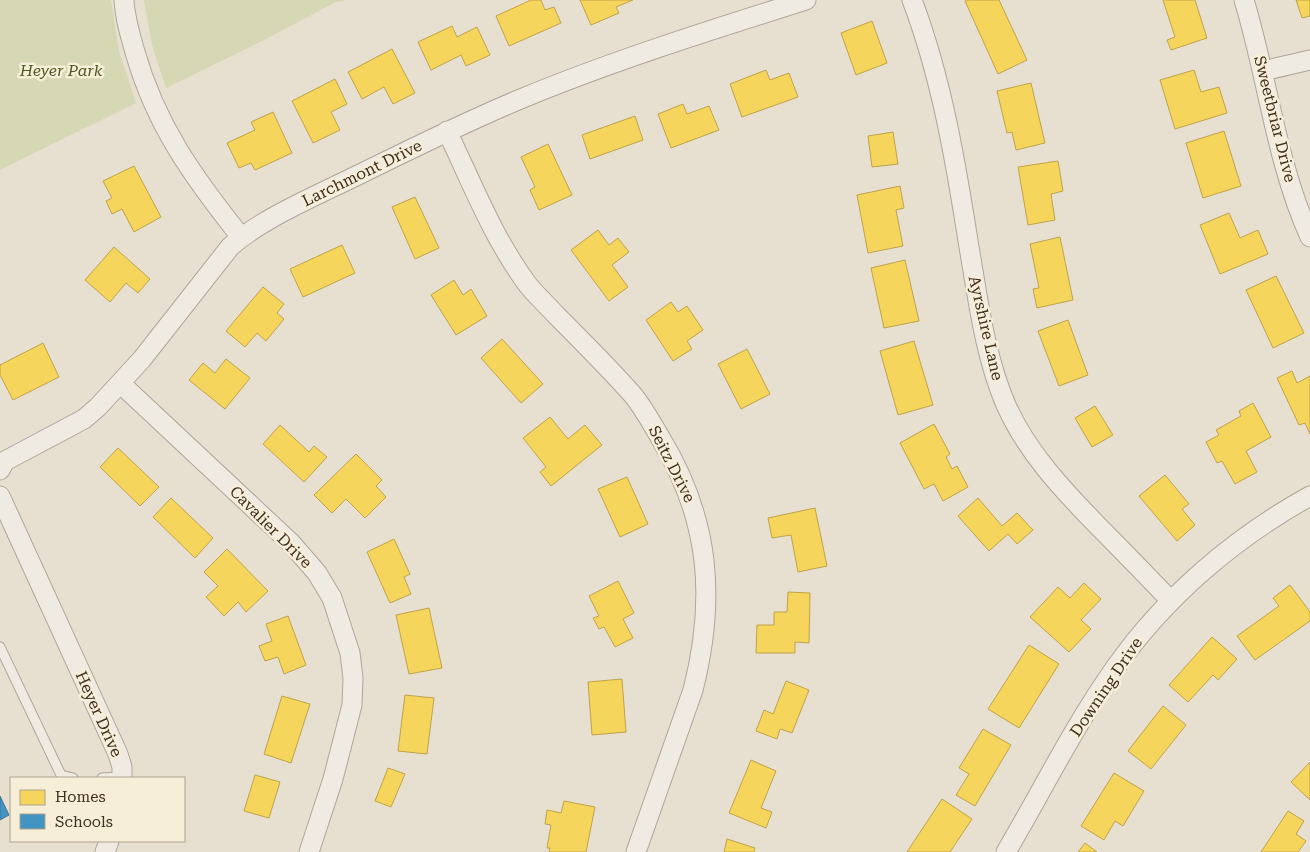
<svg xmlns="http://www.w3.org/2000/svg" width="1310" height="852" viewBox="0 0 1310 852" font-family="'Roboto Serif',serif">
<rect width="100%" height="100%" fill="#e7e0d1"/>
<!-- green -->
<path fill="#d6d7b3" d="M0 0H111L119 51 136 103 0 170Z
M144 0H347L336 2 260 42 166 88 152 45Z"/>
<!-- homes -->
<path fill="#f6d55c" stroke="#bea34a" d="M531 0H541L545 10 554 7 561 23 509 46 496 16Z
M580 0H633L616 7 619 13 591 25Z
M967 0H999L1027 60 998 74 965 1Z
M1163 0H1195L1207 38 1171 50 1167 40 1175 37Z
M1296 0H1310V16L1302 18Z
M872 21 887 63 856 75 841 33Z
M452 26 457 37 477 27 490 55 466 66 461 55 431 70 418 42Z
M392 49 415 93 393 104 384 87 362 99 348 72Z
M766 70 770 80 789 73 798 97 742 117 730 84Z
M1194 70 1201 92 1219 87 1227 113 1175 129 1160 80Z
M335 79 347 104 331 112 340 130 313 143 292 101Z
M1031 83 1045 143 1016 150 1012 132 1007 133 997 91Z
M683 104 687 114 709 106 719 130 671 148 658 114Z
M273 112 292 153 255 170 251 163 239 168 227 143 255 130 251 122Z
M635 116 643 140 590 159 582 135Z
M1224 131 1241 186 1203 198 1186 143Z
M893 132 898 164 872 167 868 136Z
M548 144 572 195 539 210 530 190 535 187 521 157Z
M1058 161 1063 191 1051 194 1055 220 1028 225 1018 167Z
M134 166 161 217 134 232 122 209 112 214 106 201 112 198 103 181Z
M900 186 904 208 896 210 903 246 868 253 857 195Z
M415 197 439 248 415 259 392 207Z
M1229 213 1240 238 1258 230 1268 254 1220 274 1200 225Z
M598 230 609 245 618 238 629 252 612 265 628 287 609 301 571 250Z
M1060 237 1073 300 1037 308 1033 289 1039 288 1030 244Z
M342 245 355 273 303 297 290 269Z
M114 247 150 279 138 293 126 283 110 302 85 280Z
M905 260 919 321 884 328 871 268Z
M1276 276 1304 333 1273 348 1246 290Z
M454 280 463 295 471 289 487 316 456 335 431 295Z
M263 287 284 304 277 313 284 319 266 341 257 333 245 347 226 331Z
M671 302 678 312 687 306 703 330 687 341 692 349 673 361 646 320Z
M1068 320 1088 375 1059 386 1038 331Z
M502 339 543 384 521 403 481 358Z
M914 341 933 405 898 415 880 351Z
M43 343 59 377 13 400 0 375V365Z
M747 349 770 394 741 409 718 364Z
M226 359 250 378 225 409 189 380 203 363 215 373Z
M1292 371 1297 383 1310 376V434L1305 423 1299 425 1277 378Z
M1253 403 1271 437 1246 451 1257 472 1235 484 1222 461 1217 463 1206 442 1219 435 1216 430 1241 416 1239 411Z
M1095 406 1113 435 1092 447 1075 418Z
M550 417 568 439 585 425 602 445 551 486 540 472 546 467 523 438Z
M934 424 950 454 946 457 952 469 957 466 968 487 943 501 934 484 924 489 900 443Z
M280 425 309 452 314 446 327 457 304 482 263 444Z
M118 448 159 487 140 506 100 467Z
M356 454 382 480 376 486 386 497 365 518 346 499 332 513 314 495Z
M1165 475 1189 504 1182 509 1195 525 1177 541 1139 496Z
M627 477 648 524 620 537 598 489Z
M171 498 213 538 195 558 153 517Z
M978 498 1002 526 1017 513 1033 530 1017 544 1008 534 989 551 958 516Z
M815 508 827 566 798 572 791 535 772 538 768 518Z
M394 539 410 574 404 577 411 594 390 603 367 552Z
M227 549 268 591 246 612 238 602 224 616 206 597 218 586 204 572Z
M618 581 634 613 623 619 633 638 615 647 604 627 599 629 593 618 599 616 589 596Z
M1084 583 1101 599 1081 620 1091 629 1069 652 1030 617 1058 587 1070 598Z
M1290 585 1310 612V621L1255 660 1237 636 1279 606 1273 598Z
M788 592 810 593 809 643 795 642V653H756L757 625H774V612H787Z
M429 608 442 668 409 674 396 615Z
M288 616 306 665 284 674 278 657 265 661 259 646 272 641 266 624Z
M1212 637 1237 659 1218 680 1213 675 1188 702 1169 685Z
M1029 645 1059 664 1019 728 988 709Z
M622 679 626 732 592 735 588 682Z
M786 681 809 690 792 733 780 729 777 739 756 731 764 710 773 714Z
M405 695 434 698 427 754 398 751Z
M282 696 310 704 291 763 264 754Z
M1163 706 1186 725 1151 769 1128 751Z
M983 729 1011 745 975 806 956 795 969 774 959 768Z
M751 760 776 771 761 808 772 812 766 828 729 813Z
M1310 762V800L1291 782Z
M388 768 405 774 391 807 375 801Z
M1114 773 1144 791 1123 826 1115 821 1104 840 1081 826Z
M255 775 280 782 269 818 244 811Z
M942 799 972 819 950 852H907Z
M564 801 595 807 586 852H549L550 848H547L551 825 545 824 547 810 561 813Z
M1288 811 1304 821 1296 834 1306 841 1298 852H1261Z
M727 839 755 848 754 852H724Z
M1085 843 1097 852H1078Z"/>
<!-- schools -->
<path fill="#4393c3" stroke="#417592" d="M0 796 9 815 0 820Z"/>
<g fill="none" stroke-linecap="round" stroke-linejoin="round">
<!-- service casing -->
<g stroke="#ada599" stroke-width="11">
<path id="service" d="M0 647 61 775 73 778
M102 778 122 777"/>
</g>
<!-- minor casing -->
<g stroke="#ada599" stroke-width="21">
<path id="minor" d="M124 0C125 18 130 35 135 52 156 126 194 178 241 237
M912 0C942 79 956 164 969 247 978 299 985 357 1006 405 1027 452 1062 489 1097 525 1122 550 1147 576 1171 601
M1244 0C1268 79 1276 162 1310 237
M1263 71 1310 60
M447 131C472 183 493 238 528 285 536 295 547 305 556 315 582 341 608 367 632 394 644 408 652 424 661 439 710 520 716 599 693 690L636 852
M120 383 291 543 317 573 332 598 350 653 353 678 352 705 333 779 309 852
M0 470 5 461 84 419 98 407 142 359 230 247C262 218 318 195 358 175 413 148 467 121 523 98 615 60 711 30 806 0
M0 496 118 754 122 767V778
M105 852 109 841
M1006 852C1042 791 1074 726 1115 668 1165 597 1234 538 1310 496"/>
</g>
<!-- service -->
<use href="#service" stroke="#efebe3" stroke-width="9"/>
<!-- minor -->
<use href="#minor" stroke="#efebe3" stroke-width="19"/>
</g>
<g text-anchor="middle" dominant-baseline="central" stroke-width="5" stroke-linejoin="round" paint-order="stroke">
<!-- park labels -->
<g font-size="16" font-style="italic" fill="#4d5a26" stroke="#f7eed8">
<text x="61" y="70">Heyer Park</text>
</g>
<!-- street labels -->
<g font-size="16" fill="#3d2e20" stroke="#f7eed8">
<text transform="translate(1275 119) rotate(76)">Sweetbriar Drive</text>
<text transform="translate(362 173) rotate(-26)">Larchmont Drive</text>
<text transform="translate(986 328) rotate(77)">Ayrshire Lane</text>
<text transform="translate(672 464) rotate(63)">Seitz Drive</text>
<text transform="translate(271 527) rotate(45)">Cavalier Drive</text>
<text transform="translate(1106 687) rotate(-56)">Downing Drive</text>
<text transform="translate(99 714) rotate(66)">Heyer Drive</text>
</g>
</g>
<!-- legend -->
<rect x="10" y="777" width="175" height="65" fill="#f7eed8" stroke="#ada18e"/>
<rect x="20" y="790" width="25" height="15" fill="#f6d55c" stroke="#ada18e"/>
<text x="55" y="802" font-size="15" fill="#3d2e20">Homes</text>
<rect x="20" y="814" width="25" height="15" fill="#4393c3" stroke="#ada18e"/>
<text x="55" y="827" font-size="15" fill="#3d2e20">Schools</text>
</svg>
